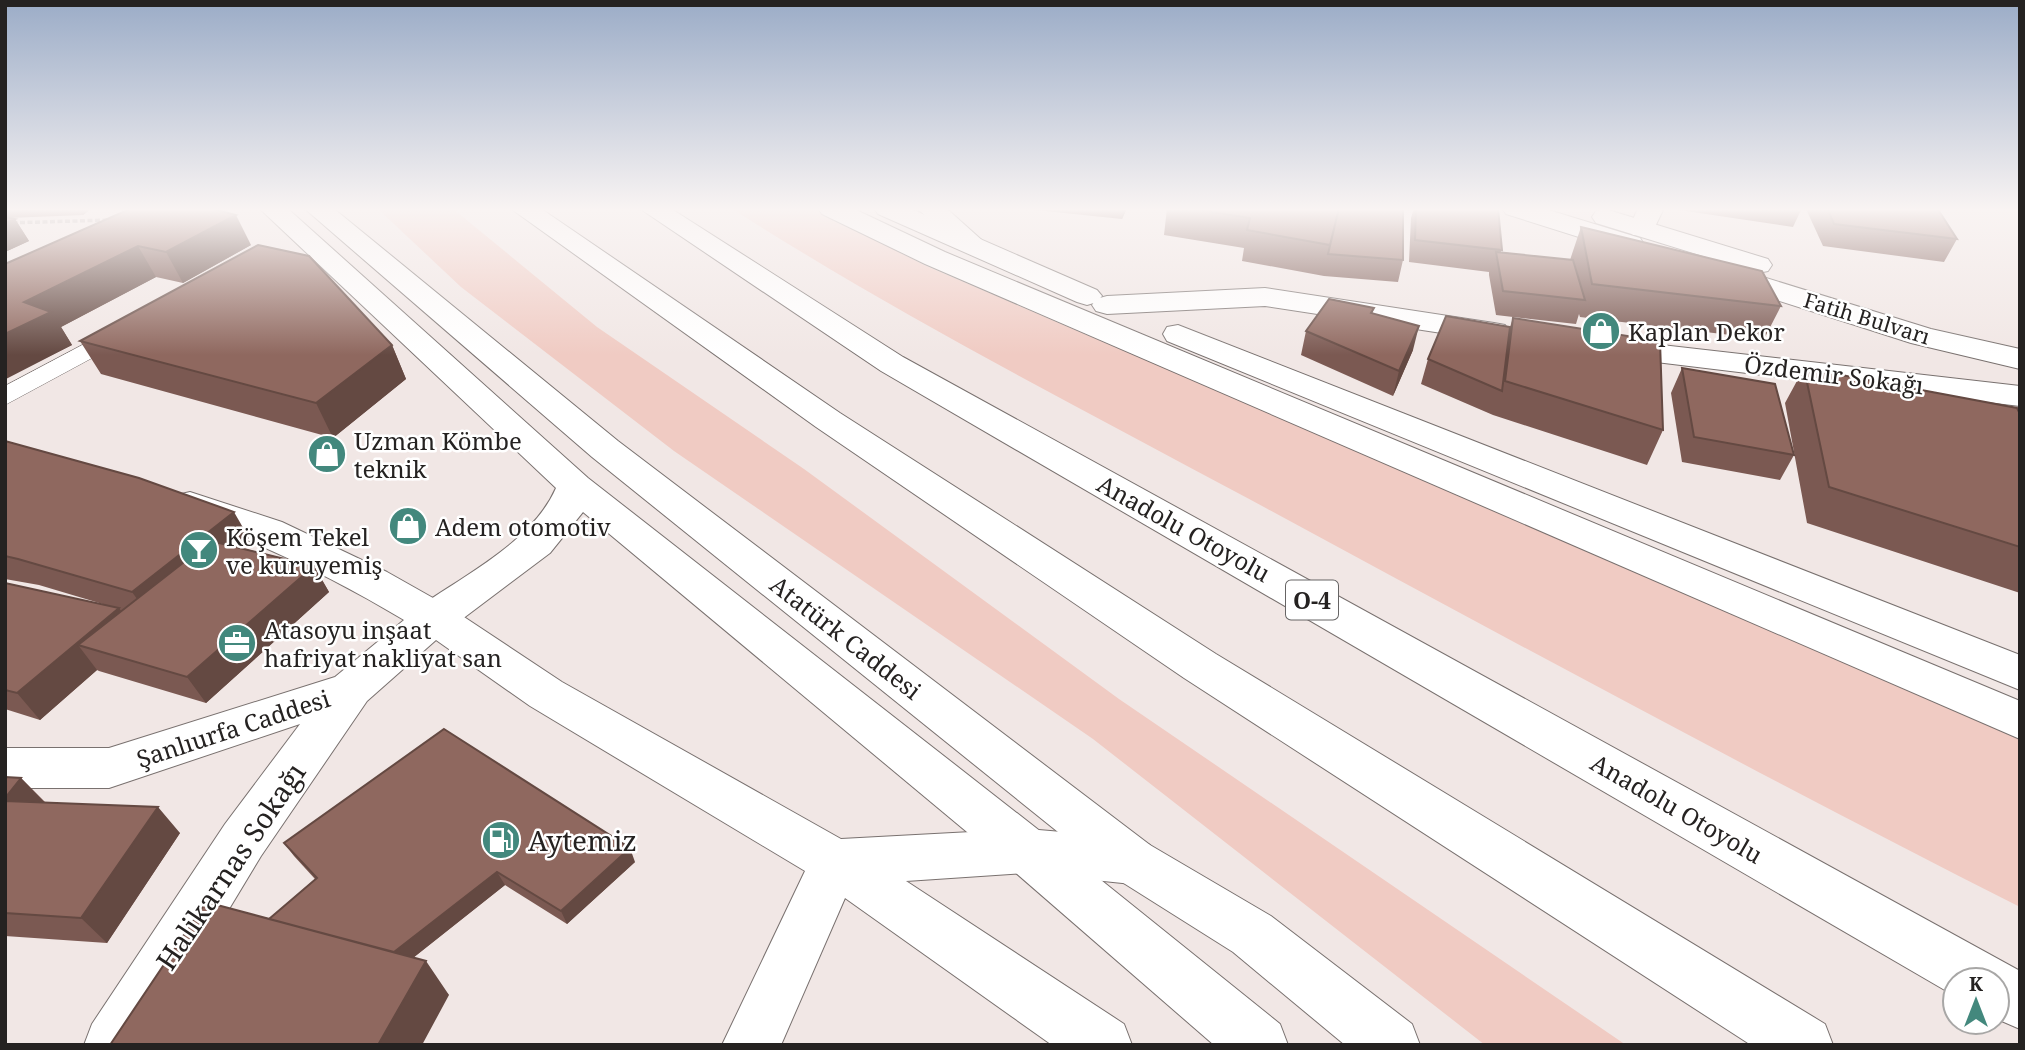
<svg xmlns="http://www.w3.org/2000/svg" width="2025" height="1050" viewBox="0 0 2025 1050" font-family="'Noto Serif',serif">
<rect width="100%" height="100%" fill="#f1e7e5"/>
<!-- green -->
<path fill="#f0cbc3" d="M377 208H452L597 327 804 469 1119 699 1626 1045H1485L1093 739 674 451 461 287Z
M731 208H815L924 265 2020 735V907C1761 776 1506 638 1251 500 1078 407 896 314 731 208Z"/>
<g fill="none" stroke-linecap="round" stroke-linejoin="round">
<!-- service casing -->
<g stroke="#79716f" stroke-width="1">
<path id="service" d="M122 324 131 327 135 332 131 337 5 405V386Z"/>
</g>
<!-- minor casing -->
<g stroke="#79716f" stroke-width="2">
<path id="minor" d="M1638 208H1664L1651 235H1633L1629 229Z
M1265 288 1494 323 1505 325 1509 332 1505 339 1494 341 1265 306 1107 314 1096 311 1092 305 1096 299 1107 296Z
M1609 339 2020 386V406L1598 355 1593 348 1598 341Z
M190 492 282 522 387 572 449 607 562 682 841 839 1027 829 1132 838 1150 845 1158 861 1150 877 1132 884 1027 873 906 881 1124 1024 1132 1045H1052L845 898 781 1045H722L805 871 530 706 436 640 367 701 261 856 147 1045H84L92 1024 225 824 300 724 109 788H5V748H109L335 677 404 620C331 576 257 541 177 513L171 504 177 495Z"/>
</g>
<!-- tertiary casing -->
<g stroke="#79716f" stroke-width="2">
<path id="tertiary" d="M259 208H287L588 478 1045 835 1280 1024 1288 1045H1214L1009 867 583 512 550 553 449 629 434 633 419 629 413 618 419 607C465 575 533 541 556 488Z
M304 208H333L618 441 1150 845 1271 916 1412 1024 1420 1045H1345L1233 952 1114 877 592 457Z
M818 208H852L945 252 2020 701V739L925 264 822 214Z
M874 208H909L1097 290 1102 296 1097 302 1087 305 1077 302 878 214Z
M1178 325 2020 655V690L1167 341 1163 334 1167 327Z"/>
</g>
<!-- primary casing -->
<g stroke="#79716f" stroke-width="2">
<path id="primary" d="M917 208H946L985 243 981 249H961Z
M1502 208H1542L1640 238 1644 244 1640 250H1620L1506 214Z
M1605 209 1768 259 1772 265 1768 271 1758 273 1596 223 1592 217 1596 211Z
M1721 264 1931 329 2020 349V369L1911 343 1711 279 1707 273 1711 267Z"/>
</g>
<!-- motorway casing -->
<g stroke="#79716f" stroke-width="2">
<path id="motorway" d="M510 208H540L840 413 1216 654 1825 1024 1833 1045H1751L1184 678 816 427Z
M639 208H670L903 357 2020 971V1029L1997 1019V980H1955V996L881 371Z"/>
</g>
<!-- path -->
<path stroke="#9a9391" stroke-width="3.5" stroke-dasharray="5 2.5" stroke-linecap="butt" d="M5 223 109 220"/>
<!-- service -->
<use href="#service" fill="#fff" fill-rule="evenodd"/>
<!-- minor -->
<use href="#minor" fill="#fff" fill-rule="evenodd"/>
<!-- tertiary -->
<use href="#tertiary" fill="#fff" fill-rule="evenodd"/>
<!-- primary -->
<use href="#primary" fill="#fff" fill-rule="evenodd"/>
<!-- motorway -->
<use href="#motorway" fill="#fff" fill-rule="evenodd"/>
</g>
<!-- wall -->
<path fill="#7b5952" d="M5 208H92L83 215 8 218 15 219 29 241 5 252Z
M132 208 251 245 183 283 156 277 61 327 72 345 5 378V264Z
M1015 208H1127L1122 219Z
M1167 208H1403V260L1398 282 1324 276 1242 261 1244 248 1164 235Z
M1414 208H1498L1501 252 1570 260 1581 227 1781 306 1764 339 1580 317 1579 314 1576 324 1496 315 1489 275V272L1409 262 1411 218Z
M1678 208H1802L1793 227 1679 210Z
M1807 208H1937L1957 239 1944 262 1823 246 1806 209Z
M1374 308 1372 314 1413 350 1393 396 1301 355 1306 331Z
M1513 318 1663 430 1647 465 1493 415 1421 384 1428 359 1510 327Z
M80 341 392 345 406 379 333 438 101 374Z
M1682 368 1794 455 1780 480 1682 462 1671 393Z
M1804 368 2020 414V593L1807 523 1785 403Z
M5 441 249 538 238 547 314 566 329 592 206 703 99 671 97 670 40 720 5 709V583L106 605 39 585 5 579Z
M5 777 21 778 45 802 180 833 107 943 5 936Z
M284 843 635 862 567 924 505 885 413 958 449 995 269 919 315 879 294 856Z"/>
<!-- shaded-wall -->
<path fill="#644942" d="M79 208H92L83 215Z
M1123 208H1127L1122 219Z
M236 215 251 245 183 283 166 252Z
M15 219 29 241 5 252V223Z
M138 246 156 277 61 327 72 345 6 379 5 334 24 302Z
M1419 326 1413 350 1393 396 1399 371Z
M392 345 406 379 333 438 316 403Z
M234 512 249 538 151 618 132 592Z
M314 566 329 592 206 703 187 677Z
M119 608 138 634 78 645 97 670 40 720 17 693Z
M21 778 46 804 5 803V798Z
M158 807 180 833 107 943 81 918Z
M630 848 635 862 567 924 561 911Z
M497 872 505 885 390 976 380 963Z
M426 961 449 995 422 1045H378Z"/>
<!-- building -->
<path fill="#8f685f" stroke="#644942" stroke-width="2" d="M132 208H210L236 215 166 252 138 246 24 302 51 312 5 334V264Z
M1187 208H1339L1330 245 1247 230 1250 218Z
M1339 208H1403V260L1328 254Z
M1416 208H1498L1502 250 1415 240Z
M1827 208H1937L1957 239 1834 224Z
M5 217 15 219 5 223Z
M1581 227 1762 271 1781 306 1592 284Z
M258 245 309 256 392 345 316 403 80 341Z
M1496 252 1573 260 1585 300 1503 291Z
M1329 299 1374 308 1371 313 1419 326 1399 371 1306 331Z
M1446 316 1510 327 1502 391 1428 359Z
M1513 318 1660 341 1663 430 1505 381Z
M1682 368 1775 384 1794 455 1694 437Z
M1804 368 2017 408 2020 414V547L1829 487Z
M5 441 139 478 234 512 132 592 18 559 5 556Z
M211 541 314 566 187 677 78 645Z
M5 583 119 608 17 693 5 690Z
M444 729 630 848 561 911 497 872 394 952 269 919 317 878 284 843Z
M5 777 21 778 5 798Z
M5 801 158 807 81 918 5 913Z
M206 902 426 961 378 1045H110Z"/>
<!-- sky -->
<linearGradient id="sky" x2="0" y2="1"><stop stop-color="#9bacc7"/><stop offset="0.59" stop-color="#f9f4f3"/><stop offset="1" stop-color="#f9f4f3" stop-opacity="0"/></linearGradient>
<rect width="2025" height="355" fill="url(#sky)"/>
<!-- icons -->
<defs>
<g id="shop-disc" transform="scale(2.0125)"><circle r="9.5" fill="#43887d" stroke="#fff"/><path d="M-5-2.5h2.3a2.7 3.5 0 0 1 5.4 0H5L5.5 6h-11ZM-1.5-2.5h3a1.5 2.3 0 0 0-3 0Z" fill="#fff"/></g>
<g id="bar-disc" transform="scale(2.0125)"><circle r="9.5" fill="#43887d" stroke="#fff"/><path d="M-6-5H6L.8 .8V4.5H3.5V6h-7V4.5H-.8V.8Z" fill="#fff"/></g>
<g id="office-disc" transform="scale(2.0125)"><circle r="9.5" fill="#43887d" stroke="#fff"/><path d="M-6-3h4V-5.5h4V-3h4V5H-6ZM-1-4.5V-3h2v-1.5ZM-6 0V1H6V0Z" fill="#fff"/></g>
<g id="fuel-disc" transform="scale(2.0125)"><circle r="9.5" fill="#43887d" stroke="#fff"/><path d="M-5.5-6h7V0h2V4h1.3V-2.5L3-4.5l.8-.8L6-3V5H2.5V1h-1V6h-7ZM-4.2-4.7v3.2H.2V-4.7Z" fill="#fff"/></g>
</defs>
<g fill-rule="evenodd">
<use href="#shop-disc" x="1601" y="331"/>
<use href="#shop-disc" x="327" y="454"/>
<use href="#shop-disc" x="408" y="526"/>
<use href="#bar-disc" x="199" y="550"/>
<use href="#office-disc" x="237" y="643"/>
<use href="#fuel-disc" x="501" y="840"/>
</g>
<g text-anchor="middle" dominant-baseline="central" stroke-width="5" stroke-linejoin="round" paint-order="stroke">
<!-- far-street labels -->
<g font-size="21" fill="#252221" stroke="#fff">
<text transform="translate(1867 318) rotate(17)">Fatih Bulvarı</text>
</g>
<!-- shield labels -->
<rect fill="#fff" stroke="#666464" stroke-width="2" x="1286" y="580.5" width="52" height="39" rx="5"/>
<g font-size="23" font-weight="bold" fill="#252221">
<text x="1312" y="600">O-4</text>
</g>
<!-- poi labels -->
<g font-size="24" fill="#252221" stroke="#fff" text-anchor="start">
<text x="1628" y="331">Kaplan Dekor</text>
<text x="354" y="440">Uzman Kömbe<tspan x="354" dy="28">teknik</tspan></text>
<text x="435" y="526">Adem otomotiv</text>
<text x="226" y="536">Köşem Tekel<tspan x="226" dy="28">ve kuruyemiş</tspan></text>
<text x="264" y="629">Atasoyu inşaat<tspan x="264" dy="28">hafriyat nakliyat san</tspan></text>
</g>
<!-- street labels -->
<g font-size="24" fill="#252221" stroke="#fff">
<text transform="translate(1834 374) rotate(7)">Özdemir Sokağı</text>
<text transform="translate(1184 528) rotate(29)">Anadolu Otoyolu</text>
<text transform="translate(846 637) rotate(38)">Atatürk Caddesi</text>
<text transform="translate(233 728) rotate(-18)">Şanlıurfa Caddesi</text>
<text transform="translate(1677 808) rotate(30)">Anadolu Otoyolu</text>
</g>
<!-- near-poi labels -->
<g font-size="28" fill="#252221" stroke="#fff" text-anchor="start">
<text x="528" y="840">Aytemiz</text>
</g>
<!-- near-street labels -->
<g font-size="28" fill="#252221" stroke="#fff">
<text transform="translate(230 866) rotate(-56)">Halikarnas Sokağı</text>
</g>
</g>
<!-- border -->
<rect width="2025" height="1050" fill="none" stroke="#252221" stroke-width="14"/>
<!-- north arrow -->
<g transform="translate(1976 1001)"><circle r="33" fill="#ffffff" stroke="#a8a7a6" stroke-width="2"/>
<path d="M0-5L12 26L0 18L-12 26Z" fill="#43887d"/>
<text y="-10" font-size="19" font-weight="bold" text-anchor="middle" fill="#252221">K</text>
</g>
</svg>
